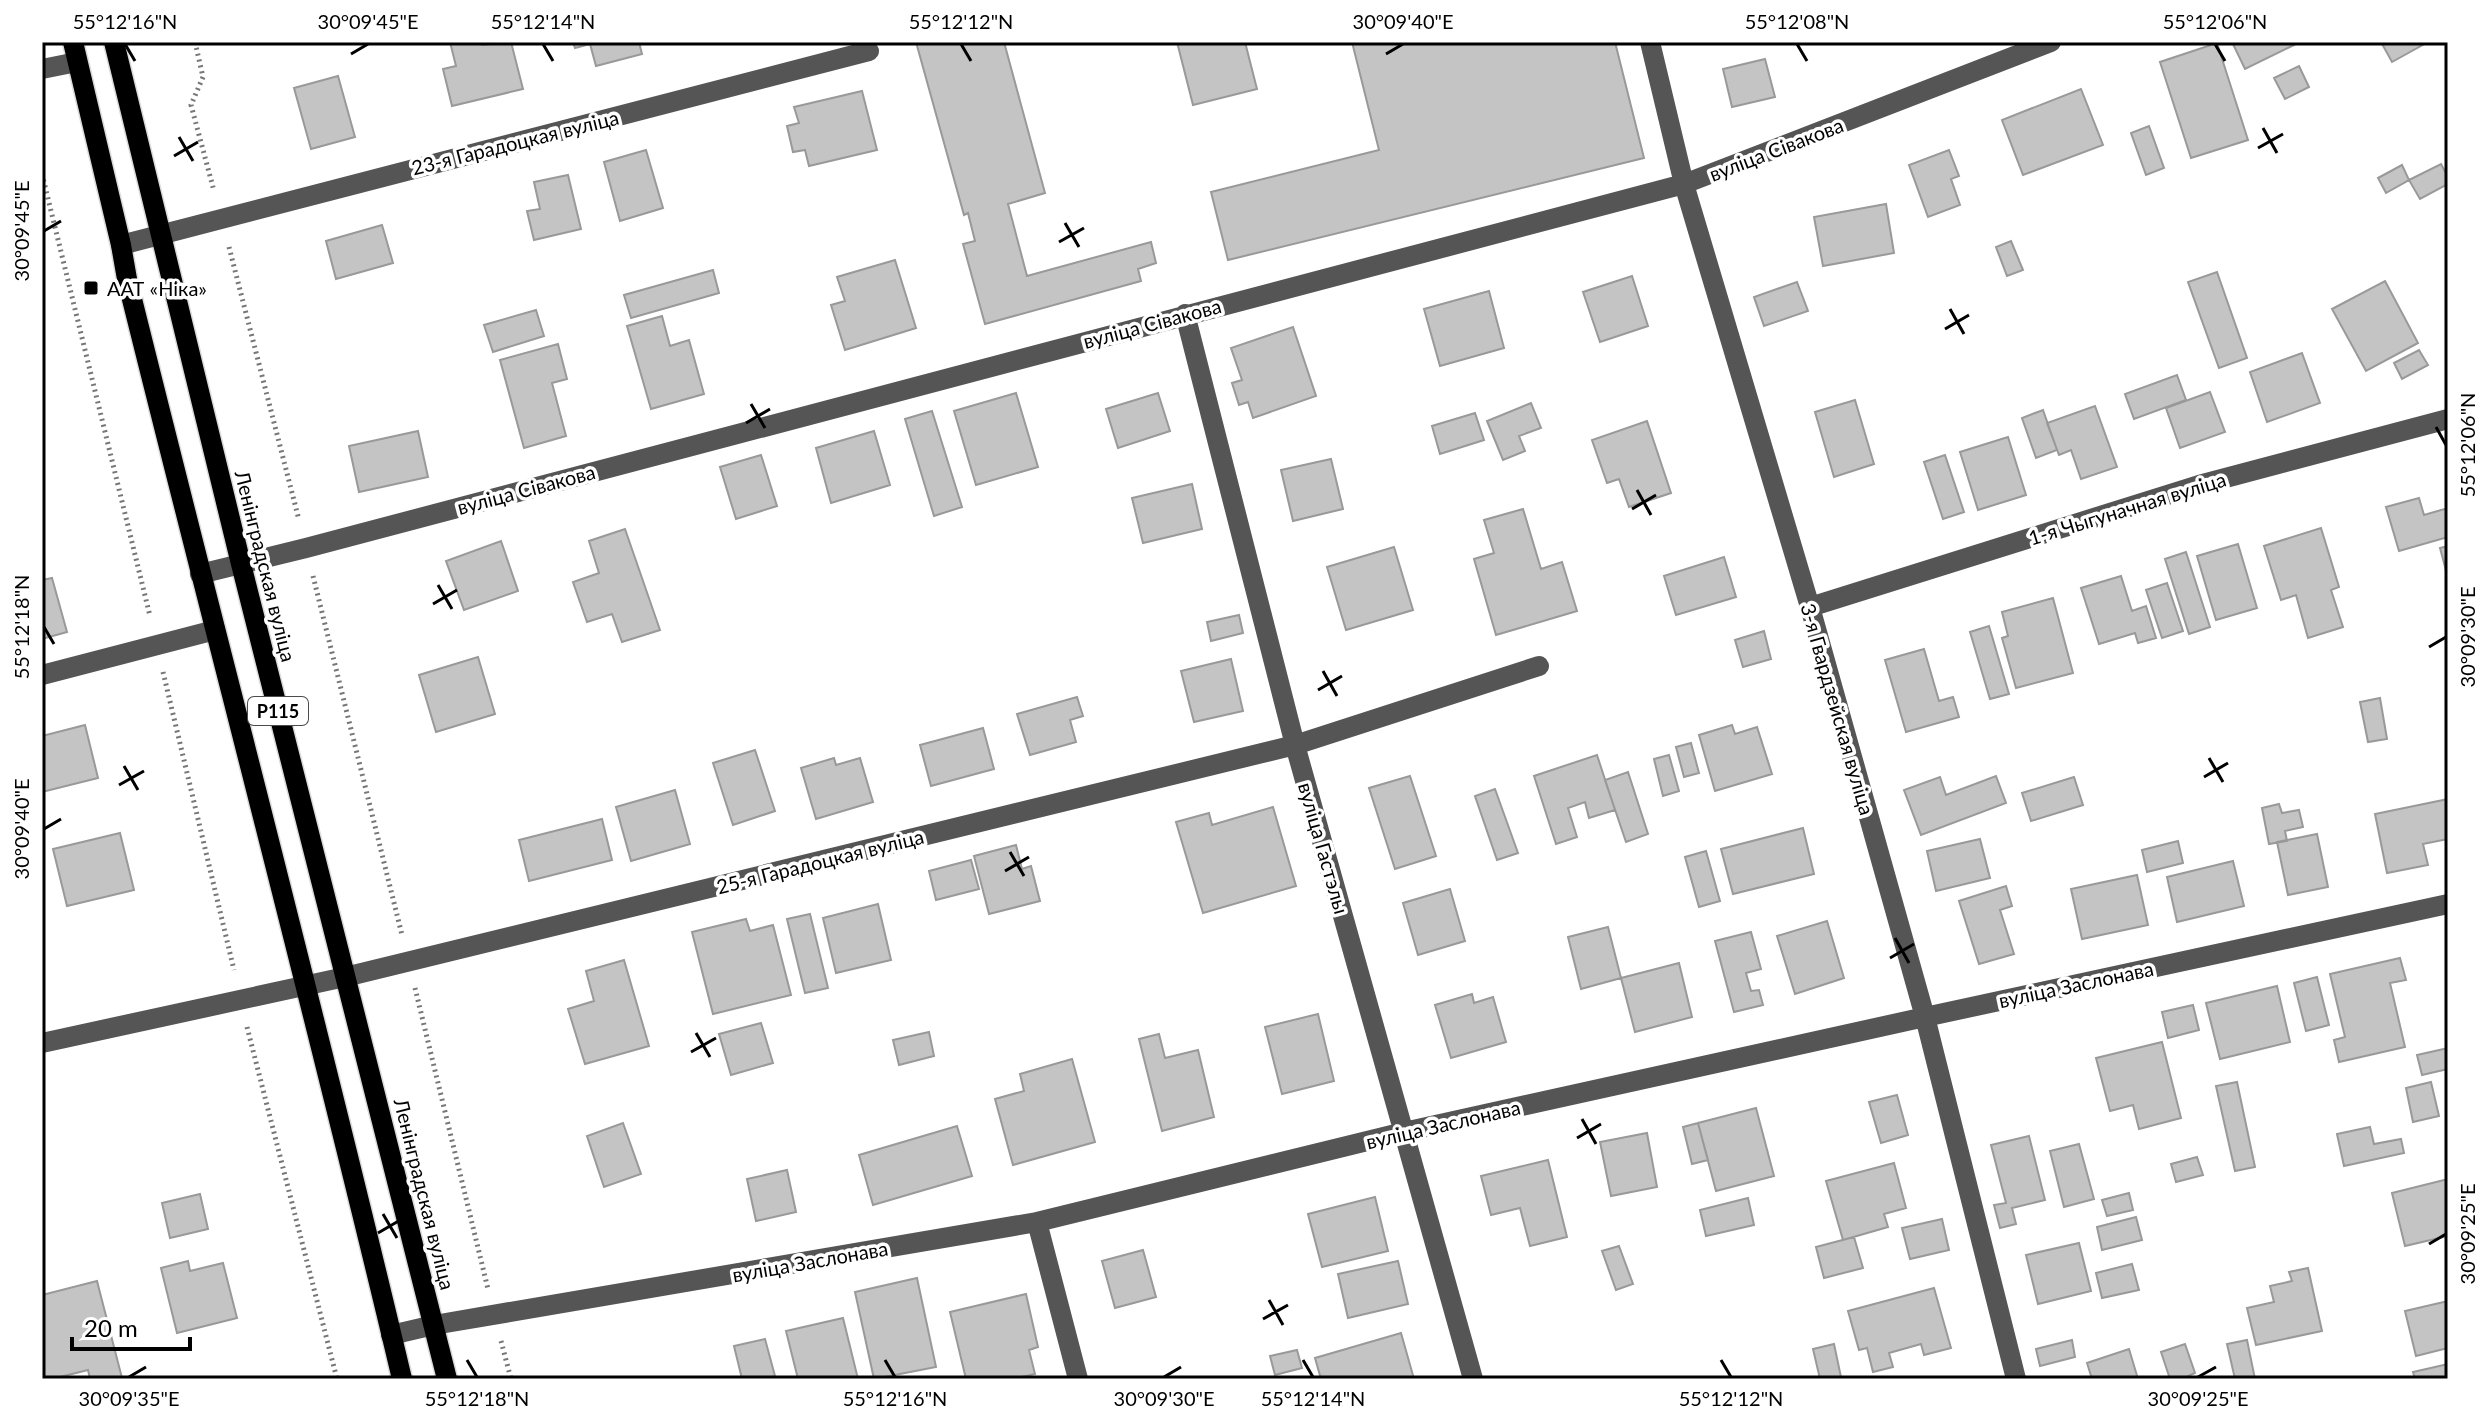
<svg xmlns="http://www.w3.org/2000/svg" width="2490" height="1421" viewBox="0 0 2490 1421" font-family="Lato,sans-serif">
<rect width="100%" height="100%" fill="#fff"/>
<!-- building -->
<path fill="#c4c4c4" stroke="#999" stroke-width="2" d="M450 42H481L482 45 511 42 523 89 452 106 443 69 456 66Z
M573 42H639L642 54 596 66 590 44 575 48Z
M916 42H1004L1045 193 1008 204 1027 276 1151 242 1156 263 1138 269 1141 281 985 324 963 244 975 241 968 213 964 215Z
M1177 42H1245L1257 89 1193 105Z
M1352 42H1615L1644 158 1228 260 1211 192 1379 150Z
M2236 42H2292L2294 45 2245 69 2233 44Z
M2381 42H2428L2392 62Z
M2217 43 2248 140 2191 158 2160 62Z
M1765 59 1775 97 1732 107 1723 69Z
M2299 66 2309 87 2285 99 2274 78Z
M338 76 355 137 311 149 294 88Z
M2081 89 2103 145 2023 175 2002 120Z
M862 91 877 150 809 166 805 150 793 152 787 126 799 123 794 107Z
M2149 126 2164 168 2146 175 2131 133Z
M646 150 663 208 620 221 604 162Z
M1949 150 1959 176 1951 179 1960 205 1928 217 1909 165Z
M2441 164 2448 177V184L2420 199 2409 180Z
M2402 165 2409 180 2386 193 2378 178Z
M568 175 581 229 534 240 527 211 540 209 534 182Z
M1886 204 1894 253 1823 266 1814 217Z
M382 225 393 263 336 279 326 241Z
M2011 241 2023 270 2007 276 1996 247Z
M895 260 916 328 845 350 831 305 845 301 837 277Z
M713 270 719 293 631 318 624 295Z
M2217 272 2247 358 2219 368 2188 282Z
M1632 276 1648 326 1600 342 1583 292Z
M2385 281 2418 343 2366 371 2332 309Z
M1797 282 1808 311 1764 326 1754 297Z
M1489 291 1504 348 1440 366 1424 309Z
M536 310 544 336 493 352 484 325Z
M662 316 670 346 689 340 704 394 651 409 627 326Z
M1293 327 1316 396 1253 418 1248 402 1239 405 1232 383 1242 380 1231 348Z
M558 344 567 379 552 383 566 436 524 448 500 360Z
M2419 350 2428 365 2402 379 2394 363Z
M2302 353 2320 403 2267 422 2250 372Z
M2177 375 2186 400 2134 419 2125 394Z
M2210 392 2225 432 2180 448 2166 408Z
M1016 393 1038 467 976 485 954 411Z
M1158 393 1170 431 1118 448 1106 409Z
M1855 400 1874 464 1834 477 1815 412Z
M1531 403 1541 428 1519 436 1525 451 1503 460 1487 421Z
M2095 406 2117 467 2081 479 2071 450 2059 455 2047 423Z
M2043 410 2057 450 2036 458 2022 418Z
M932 411 962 507 934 516 905 419Z
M1475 413 1484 440 1440 454 1432 426Z
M1647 421 1671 493 1629 507 1619 479 1607 483 1592 440Z
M418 431 428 477 359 492 349 446Z
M874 431 890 485 831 503 816 448Z
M2008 437 2026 495 1978 510 1960 452Z
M761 455 777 506 736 519 720 467Z
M1945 455 1964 512 1943 519 1924 462Z
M1331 459 1343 509 1293 521 1281 470Z
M1192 484 1202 529 1143 543 1132 498Z
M2419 498 2424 515 2448 508V537L2399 551 2386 507Z
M1523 509 1541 569 1562 562 1577 611 1496 635 1474 559 1494 553 1484 520Z
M2321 528 2339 587 2331 590 2343 627 2308 638 2296 595 2281 600 2264 546Z
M625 529 660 630 622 642 612 614 587 622 573 582 599 573 589 541Z
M501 541 518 591 464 610 446 561Z
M2238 544 2257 608 2216 620 2197 556Z
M2448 546V578L2440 548Z
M1394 547 1413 610 1346 630 1327 567Z
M2186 552 2210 627 2189 634 2165 559Z
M1724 557 1736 597 1676 615 1664 576Z
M2121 576 2132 611 2146 606 2156 638 2138 643 2135 633 2099 644 2081 588Z
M52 578 67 632 42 639V580Z
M2167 583 2183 631 2162 638 2146 590Z
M2053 598 2073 673 2016 688 2002 638 2008 636 2002 612Z
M1239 615 1243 633 1211 641 1207 622Z
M1989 626 2009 694 1990 699 1970 632Z
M1764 631 1771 659 1743 667 1735 640Z
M1924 649 1939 701 1953 697 1959 717 1906 732 1885 660Z
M478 657 495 714 436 732 419 675Z
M1231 659 1243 711 1194 722 1181 671Z
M1077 697 1083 716 1070 720 1076 742 1030 755 1017 714Z
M2380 698 2387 739 2368 742 2360 702Z
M85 725 98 778 42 792V736Z
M1732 725 1735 734 1757 727 1772 774 1715 791 1699 735Z
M983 728 994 769 931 786 920 745Z
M1691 743 1699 773 1684 777 1676 747Z
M755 750 775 811 733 825 713 763Z
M1597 755 1615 810 1589 818 1585 802 1568 808 1577 837 1556 844 1534 776Z
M1669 755 1679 791 1663 796 1654 759Z
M834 758 836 765 860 758 873 802 816 819 801 768Z
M1628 772 1648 834 1626 842 1605 780Z
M1410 776 1436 856 1395 869 1369 788Z
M1996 776 2006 803 1921 835 1904 790 1940 777 1946 795Z
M2074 777 2083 805 2031 821 2022 793Z
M1495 789 1518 853 1497 860 1475 796Z
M675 790 690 844 631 861 616 807Z
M2448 799V839L2423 844 2428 865 2387 873 2375 814Z
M2279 804 2282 813 2299 810 2303 827 2285 831 2287 841 2269 844 2262 808Z
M1273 807 1296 886 1203 913 1176 822 1209 813 1212 825Z
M602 819 612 860 529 881 519 840Z
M1803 828 1814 874 1733 894 1721 849Z
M120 833 134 890 67 906 53 849Z
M2317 834 2328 887 2288 895 2277 842Z
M1980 839 1990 878 1936 891 1927 851Z
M2178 841 2183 863 2147 872 2142 850Z
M1016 845 1022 869 1031 866 1040 901 989 914 974 856Z
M1706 851 1720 901 1699 907 1685 857Z
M971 860 979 889 936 900 929 871Z
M2233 861 2244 906 2177 922 2167 877Z
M2137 875 2148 925 2082 939 2071 889Z
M2006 886 2012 906 2000 910 2014 954 1979 964 1959 901Z
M1450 889 1465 941 1418 955 1403 903Z
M878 904 891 960 836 973 823 918Z
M810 914 828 988 805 993 787 919Z
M746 919 750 931 773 925 791 995 713 1014 692 932Z
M1827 921 1844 978 1795 994 1777 936Z
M1608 927 1621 978 1581 989 1568 937Z
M1751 932 1761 969 1746 973 1751 991 1759 990 1763 1005 1734 1012 1715 941Z
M2400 958 2406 980 2390 983 2405 1047 2339 1062 2334 1040 2345 1037 2330 974Z
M624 960 649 1046 585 1064 568 1009 594 1001 586 971Z
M1679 963 1692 1017 1635 1032 1621 978Z
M2317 977 2329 1025 2306 1031 2294 983Z
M2277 986 2290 1042 2220 1059 2206 1003Z
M1472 994 1474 1003 1493 997 1506 1042 1451 1058 1435 1005Z
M2193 1005 2199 1030 2168 1038 2162 1012Z
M1318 1014 1334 1081 1282 1094 1265 1027Z
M761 1023 773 1063 731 1075 719 1034Z
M929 1032 934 1056 899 1065 893 1040Z
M1159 1034 1165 1058 1198 1050 1214 1117 1162 1131 1139 1039Z
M2162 1042 2181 1118 2139 1129 2133 1105 2110 1111 2096 1058Z
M2448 1048V1069L2422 1075 2417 1055Z
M1072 1059 1095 1142 1013 1165 995 1099 1024 1091 1020 1074Z
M2237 1082 2255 1167 2235 1171 2216 1086Z
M2431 1082 2439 1116 2413 1122 2406 1088Z
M1897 1095 1908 1135 1881 1143 1869 1102Z
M1756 1108 1774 1176 1716 1191 1698 1123Z
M623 1123 641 1174 604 1187 587 1136Z
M1698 1123 1708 1160 1692 1164 1683 1127Z
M957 1126 972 1176 873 1205 859 1155Z
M2370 1127 2374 1144 2401 1139 2404 1153 2344 1166 2337 1134Z
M1647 1133 1657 1187 1611 1196 1600 1142Z
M2029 1136 2045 1200 2012 1208 2016 1224 2000 1228 1994 1205 2006 1203 1991 1145Z
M2079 1144 2094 1199 2064 1207 2050 1151Z
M2197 1157 2203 1175 2176 1182 2171 1164Z
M1548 1160 1567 1237 1530 1246 1520 1208 1491 1215 1481 1176Z
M1894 1163 1906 1208 1884 1214 1888 1227 1843 1240 1826 1181Z
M787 1170 796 1212 756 1221 747 1179Z
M2448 1179V1236L2405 1246 2392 1193Z
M2129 1193 2133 1210 2107 1216 2102 1200Z
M200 1194 208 1229 170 1238 162 1203Z
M1375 1197 1388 1251 1322 1267 1308 1214Z
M1748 1198 1754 1225 1706 1236 1700 1210Z
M2136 1217 2142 1240 2102 1250 2097 1227Z
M1942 1219 1949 1250 1910 1259 1902 1228Z
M1854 1237 1863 1268 1824 1278 1816 1247Z
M2079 1243 2091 1291 2038 1304 2026 1255Z
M1619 1246 1633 1284 1616 1290 1602 1251Z
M1143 1250 1156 1297 1115 1308 1102 1261Z
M188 1261 190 1271 223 1263 237 1318 177 1333 161 1268Z
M1398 1261 1408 1304 1348 1318 1338 1274Z
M2132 1264 2139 1290 2102 1298 2096 1273Z
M2308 1268 2322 1331 2256 1345 2247 1308 2274 1302 2270 1286 2292 1281 2289 1272Z
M917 1278 936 1367 874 1379 855 1292Z
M97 1281 122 1378 90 1379 88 1370 52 1379H42V1295Z
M1934 1288 1951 1348 1924 1355 1921 1344 1889 1353 1893 1367 1873 1372 1867 1348 1859 1350 1848 1311Z
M1026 1294 1038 1347 1029 1350 1035 1374 1013 1379H966L950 1312Z
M2448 1301V1348L2416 1356 2405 1311Z
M843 1318 858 1379H798L786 1331Z
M1401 1333 1414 1379H1321L1315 1358Z
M765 1339 775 1376 764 1379H742L734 1346Z
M2072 1340 2075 1357 2040 1366 2036 1349Z
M2247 1340 2255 1379H2235L2227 1344Z
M1834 1344 1841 1377 1820 1379 1813 1349Z
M2185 1344 2195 1373 2188 1376 2189 1379H2170L2161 1352Z
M2129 1349 2138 1379H2092L2087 1363Z
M1297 1350 1302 1368 1275 1375 1270 1356Z
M2448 1364V1379H2415L2413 1372Z"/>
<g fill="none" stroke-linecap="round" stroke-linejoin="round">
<!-- major casing -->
<g stroke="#dbdbdb" stroke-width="23">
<path id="major" d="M73 42 121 245 127 279C218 646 315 1011 402 1379
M114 42 241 564 447 1379"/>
</g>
<!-- path -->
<path stroke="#777" stroke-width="5" stroke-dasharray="2 4" stroke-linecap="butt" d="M195 42 203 77 191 105 214 191
M42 174 150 616
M229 247 299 520
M313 576 402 935
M163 672 234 970
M415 988 488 1289
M247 1027 337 1379
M501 1341 511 1379"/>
<!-- minor -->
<path stroke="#555" stroke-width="20" d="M1650 42 1684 184 1810 607 1925 1017 2016 1379
M42 69 77 62
M121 245 869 51
M1185 314 1295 745 1473 1379
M200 574 306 548 1684 184 2051 42
M1810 607 2199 485 2448 419
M42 675 215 630
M42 1043 345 977 1295 745 1539 666
M1037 1222 1078 1379
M391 1335 434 1325 1037 1222 1404 1132 1925 1017 2448 904"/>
<!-- major -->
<use href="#major" stroke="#000" stroke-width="20"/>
</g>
<!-- ticks -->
<path fill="none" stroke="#000" stroke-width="3" d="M125 44 135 61M543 44 553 61M961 44 971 61M1797 44 1807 61M2215 44 2225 61M351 54 368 44M1386 54 1403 44M2263 128 2277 153M179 137 193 161M2258 148 2283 134M174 156 198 142M1065 223 1079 247M44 231 61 221M1059 242 1084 228M1950 309 1964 334M1945 329 1969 315M751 404 765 428M746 423 770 409M2436 427 2446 445M1637 490 1651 515M1632 509 1656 495M438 585 452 609M433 604 457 590M44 627 54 644M2429 647 2446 637M1323 671 1337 696M1318 690 1342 676M2209 758 2223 782M124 766 138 790M2204 777 2228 763M119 785 144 771M44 829 61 819M1010 852 1024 876M1005 871 1029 857M1895 938 1909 963M1890 958 1914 944M696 1033 710 1057M691 1052 716 1038M1582 1119 1596 1144M1577 1138 1601 1124M383 1214 397 1238M378 1233 402 1219M2429 1244 2446 1234M1269 1300 1283 1325M1263 1319 1288 1305M467 1360 477 1377M885 1360 895 1377M1303 1360 1313 1377M1721 1360 1731 1377M129 1377 146 1367M1164 1377 1181 1367M2198 1377 2216 1367"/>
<!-- markers -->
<rect fill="#000" stroke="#fff" stroke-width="3" x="83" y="280" width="16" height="16" rx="4"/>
<g text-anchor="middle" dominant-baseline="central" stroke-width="7" stroke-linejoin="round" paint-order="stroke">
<!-- shield labels -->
<rect fill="#fff" stroke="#4c4c4c" stroke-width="2" x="248" y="697" width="60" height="28" rx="6"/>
<g font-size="18" font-weight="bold" fill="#000">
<text x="278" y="711">Р115</text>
</g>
<!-- street labels -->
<g font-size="20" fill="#000" stroke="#fff">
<text transform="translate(515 142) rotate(-14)">23-я Гарадоцкая вуліца</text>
<text transform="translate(1776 149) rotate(-21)">вуліца Сівакова</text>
<text transform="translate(1152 323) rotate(-15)">вуліца Сівакова</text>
<text transform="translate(526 489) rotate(-15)">вуліца Сівакова</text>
<text transform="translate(2127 508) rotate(-17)">1-я Чыгуначная вуліца</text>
<text transform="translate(266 566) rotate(76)">Ленінградская вуліца</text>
<text transform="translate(1838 709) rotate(74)">3-я Гвардзейская вуліца</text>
<text transform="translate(1324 848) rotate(74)">вуліца Гастэлы</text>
<text transform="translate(820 861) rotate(-14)">25-я Гарадоцкая вуліца</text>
<text transform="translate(2076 984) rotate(-12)">вуліца Заслонава</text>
<text transform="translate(1443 1124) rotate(-13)">вуліца Заслонава</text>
<text transform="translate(425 1194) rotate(76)">Ленінградская вуліца</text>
<text transform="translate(810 1261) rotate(-10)">вуліца Заслонава</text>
</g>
<!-- poi labels -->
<g font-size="20" fill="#000" stroke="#fff" text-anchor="start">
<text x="107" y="288">ААТ «Ніка»</text>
</g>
</g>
<!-- border -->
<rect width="2490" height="1421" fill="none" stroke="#ffffff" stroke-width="88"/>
<!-- scale -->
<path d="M72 1337v12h118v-12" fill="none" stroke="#000000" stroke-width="4"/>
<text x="84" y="1337" font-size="24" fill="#000000" stroke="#ffffff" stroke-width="6" paint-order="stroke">20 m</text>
<rect x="44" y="44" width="2402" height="1333" fill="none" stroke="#000" stroke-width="3"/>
<g font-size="20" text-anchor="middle" fill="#000">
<text x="125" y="29">55°12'16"N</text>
<text x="368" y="29">30°09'45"E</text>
<text x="543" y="29">55°12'14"N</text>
<text x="961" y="29">55°12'12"N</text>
<text x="1403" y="29">30°09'40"E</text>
<text x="1797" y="29">55°12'08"N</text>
<text x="2215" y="29">55°12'06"N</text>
<text transform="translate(22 231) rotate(-90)" y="7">30°09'45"E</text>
<text transform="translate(2468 445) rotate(-90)" y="7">55°12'06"N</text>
<text transform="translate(22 627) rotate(-90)" y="7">55°12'18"N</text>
<text transform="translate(2468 637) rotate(-90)" y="7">30°09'30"E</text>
<text transform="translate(22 829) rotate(-90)" y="7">30°09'40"E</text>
<text transform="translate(2468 1234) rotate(-90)" y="7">30°09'25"E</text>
<text x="129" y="1406">30°09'35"E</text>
<text x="477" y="1406">55°12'18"N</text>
<text x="895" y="1406">55°12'16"N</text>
<text x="1164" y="1406">30°09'30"E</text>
<text x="1313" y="1406">55°12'14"N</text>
<text x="1731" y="1406">55°12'12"N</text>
<text x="2198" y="1406">30°09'25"E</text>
</g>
</svg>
